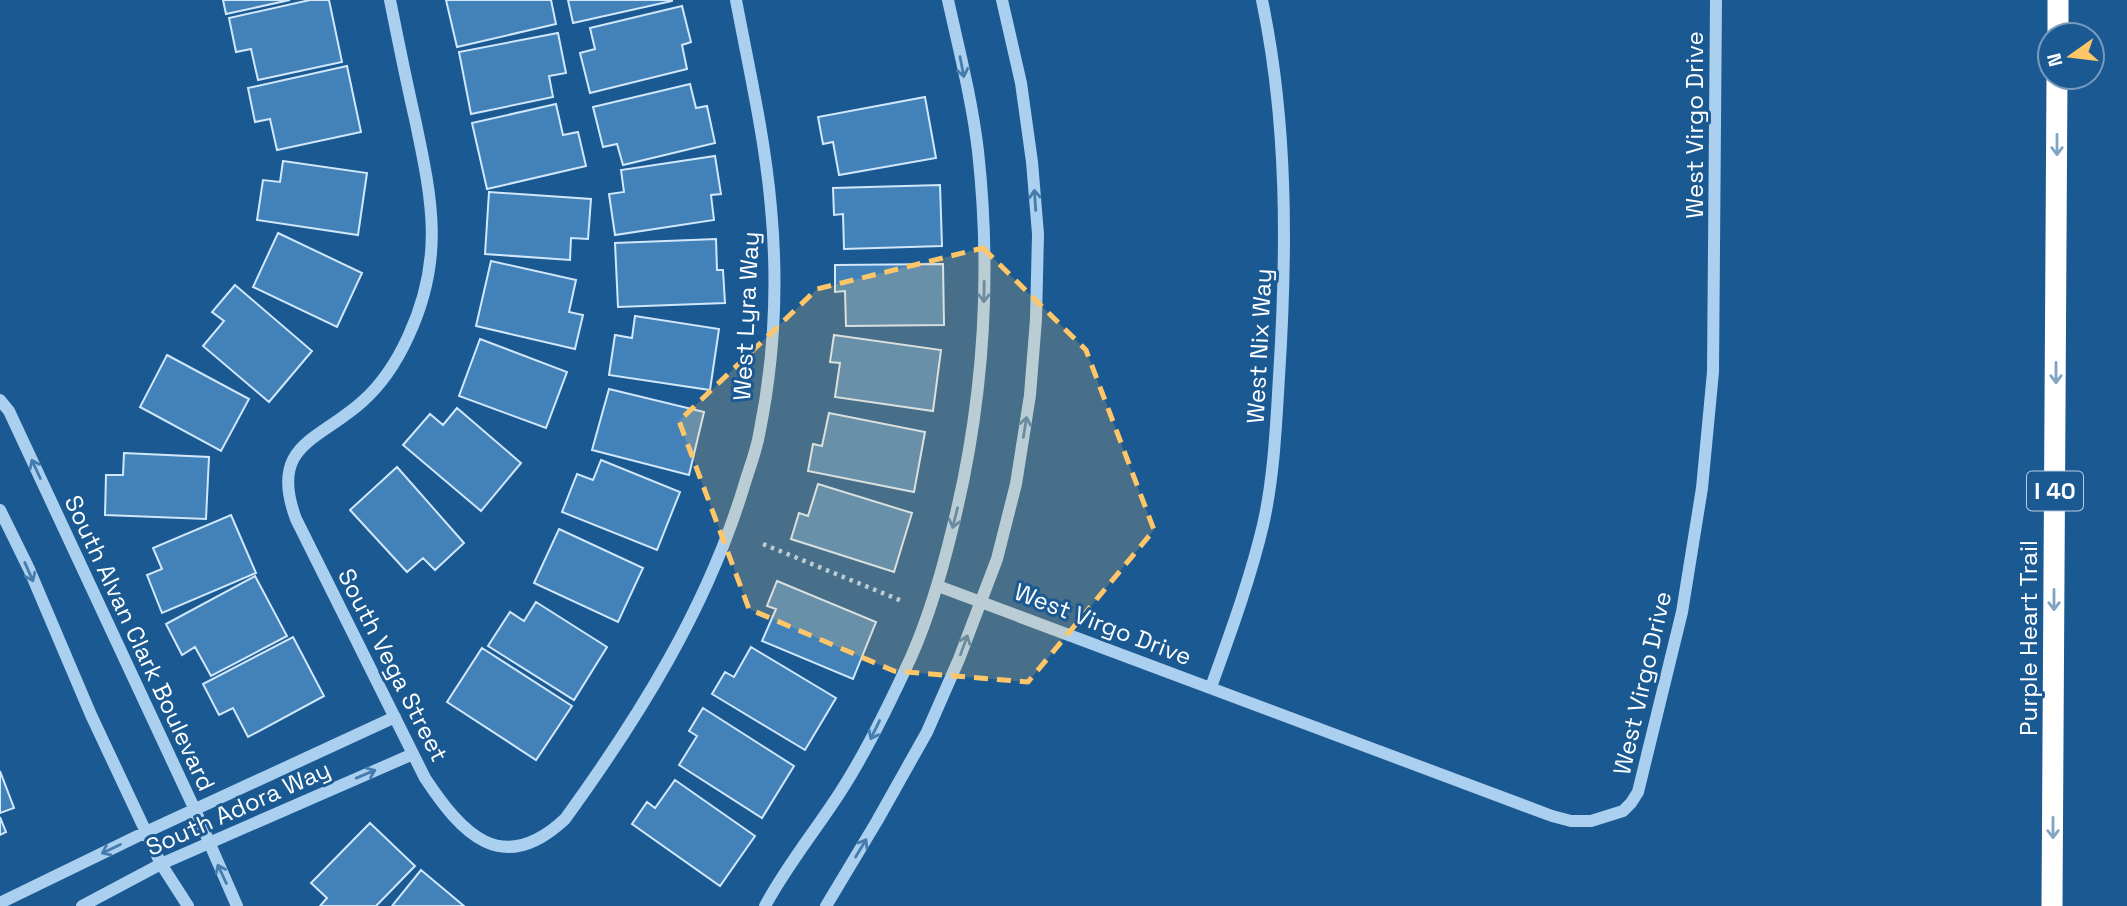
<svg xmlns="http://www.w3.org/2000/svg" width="2127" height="906" viewBox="0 0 2127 906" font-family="'Space Grotesk',sans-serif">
<rect width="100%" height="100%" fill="#1a5992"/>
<!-- building -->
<path fill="#4382b9" stroke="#d1e7fb" stroke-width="2" d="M223 0H290L226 14Z
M310 0H329L342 62 258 80 251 49 236 52 229 18Z
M446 0H551L556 24 457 47Z
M568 0H672V1L573 23Z
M682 6 691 42 682 45 687 69 590 93 580 53 595 49 590 28Z
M558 33 566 73 549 76 553 97 471 114 459 52Z
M347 66 361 132 277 150 270 119 255 122 248 88Z
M690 84 696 108 707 106 715 143 623 165 617 144 603 147 593 107Z
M925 97 936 158 839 175 833 142 823 144 818 117Z
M556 104 563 135 578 132 586 166 487 189 472 123Z
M715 156 721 194 711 195 714 220 615 235 609 194 624 192 621 170Z
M283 161 367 173 358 235 257 220 263 180 280 182Z
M940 185 942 246 844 249 843 214 834 215 833 188Z
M489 192 591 199 588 239 571 238 570 260 485 254Z
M278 233 362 273 337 327 253 287Z
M716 239 717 270H723L725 303 618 307 615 243Z
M491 261 576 280 569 312 583 315 575 349 476 326Z
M943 264 944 325 846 326 845 291 835 292V265Z
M235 285 312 351 269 402 203 346 224 321 212 312Z
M635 316 719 329 710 390 609 375 615 335 632 338Z
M834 335 941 350 933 411 835 397 840 363 830 362Z
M480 339 567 372 546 428 459 396Z
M167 355 249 399 221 451 140 407Z
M609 389 704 412 689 475 592 450Z
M457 408 521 463 481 511 403 445 430 414 443 425Z
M829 413 925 432 914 492 808 471 813 444 822 446Z
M124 453 209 457 206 519 105 515 106 475H123Z
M601 460 680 492 657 550 562 512 577 474 593 480Z
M397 467 464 543 435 570 423 558 407 572 350 510Z
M818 484 912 513 894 572 791 539 799 513 808 516Z
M231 515 256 573 162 613 147 575 162 569 153 548Z
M559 529 643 568 618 622 534 583Z
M255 576 287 636 211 676 195 647 182 655 166 624Z
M777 581 876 622 853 679 762 641 776 609 767 606Z
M536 602 607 647 574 700 488 646 510 612 524 621Z
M293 637 324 696 248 737 233 708 219 715 203 684Z
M751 647 836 698 805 750 712 694 725 672 734 677Z
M482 648 572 706 536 760 447 702Z
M703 708 794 766 762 818 679 765 697 736 689 731Z
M0 771 14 808 0 813Z
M675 780 755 836 720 886 632 824 647 802 655 808Z
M0 817 6 832 0 835Z
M370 823 415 866 376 906H320L327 898 311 883Z
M421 870 464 906H392Z"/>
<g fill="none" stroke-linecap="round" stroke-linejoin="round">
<!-- path -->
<path stroke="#aacfef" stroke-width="4.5" stroke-dasharray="3.5 5" stroke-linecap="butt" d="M763 544 902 601"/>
<!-- minor -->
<path stroke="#aacfef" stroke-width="12" d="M390 0C398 40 406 80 415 119 432 200 445 258 408 337 397 361 383 383 363 401 319 441 268 444 296 519L425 778C462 834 502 878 565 819 639 717 707 608 744 486 749 469 756 452 759 435 774 362 778 283 771 208 765 138 749 69 736 0
M0 400 9 411 195 810 237 906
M0 510 29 569 91 715 161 864 188 906
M938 586 1552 816 1571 821H1591L1623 811 1631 803 1638 792 1682 612 1702 488 1713 372 1716 0
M1211 687C1230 634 1250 580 1263 525 1274 477 1276 426 1279 377 1287 252 1288 124 1262 0
M0 903 146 832 395 717
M82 906 161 864 413 754
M765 906C787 865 816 830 841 791 868 749 891 701 912 655 929 616 941 575 951 534 983 409 992 279 978 151 972 100 959 50 948 0
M826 906 877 821 927 732 959 659 997 559 1016 484 1030 395 1036 319 1038 234 1032 162 1021 83 1002 0"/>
<!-- highway -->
<path stroke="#fff" stroke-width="21" d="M2058 35V0
M2052 906 2057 77"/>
</g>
<!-- one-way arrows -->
<defs><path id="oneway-shaft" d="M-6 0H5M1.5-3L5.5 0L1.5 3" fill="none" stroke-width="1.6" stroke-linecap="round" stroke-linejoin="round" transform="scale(1.75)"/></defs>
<g stroke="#457cae">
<use href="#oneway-shaft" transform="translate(962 67) rotate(79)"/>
<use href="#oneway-shaft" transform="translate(1035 200) rotate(-94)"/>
<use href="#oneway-shaft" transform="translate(984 292) rotate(91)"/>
<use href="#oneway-shaft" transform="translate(1025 427) rotate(-81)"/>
<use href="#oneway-shaft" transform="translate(36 469) rotate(-115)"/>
<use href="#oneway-shaft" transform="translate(955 518) rotate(104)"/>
<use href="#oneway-shaft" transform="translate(29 572) rotate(66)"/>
<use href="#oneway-shaft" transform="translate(964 645) rotate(-70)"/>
<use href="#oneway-shaft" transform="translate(875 730) rotate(116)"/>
<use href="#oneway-shaft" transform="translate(366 774) rotate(-23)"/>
<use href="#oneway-shaft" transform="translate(861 848) rotate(-59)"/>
<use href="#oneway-shaft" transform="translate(111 849) rotate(154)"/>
<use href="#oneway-shaft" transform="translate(222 874) rotate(-115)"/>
</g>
<g stroke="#81a4c3">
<use href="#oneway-shaft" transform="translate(2057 145) rotate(90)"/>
<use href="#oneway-shaft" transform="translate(2056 373) rotate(90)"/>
<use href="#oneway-shaft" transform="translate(2054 600) rotate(90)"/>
<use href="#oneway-shaft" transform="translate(2053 828) rotate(90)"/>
</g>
<!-- marked area -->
<path fill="#ffc668" fill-opacity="0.2" stroke="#ffc668" stroke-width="5" stroke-dasharray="14 9" stroke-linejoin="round" d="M983 248 1086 350 1154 530 1028 682 894 671 749 609 679 421 817 289Z"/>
<g text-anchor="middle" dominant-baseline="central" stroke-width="6" stroke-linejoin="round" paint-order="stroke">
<!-- shield labels -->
<rect fill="#1a5992" stroke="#bacdde" stroke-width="2" x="2027" y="471.5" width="56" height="39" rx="5"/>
<g font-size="23" font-weight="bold" fill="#fff">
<text x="2055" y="491">I 40</text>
</g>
<!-- street labels -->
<g font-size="24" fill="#fff" stroke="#1a5992">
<text transform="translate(1694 125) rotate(-90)">West Virgo Drive</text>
<text transform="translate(746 316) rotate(-87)">West Lyra Way</text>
<text transform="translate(1259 346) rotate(-87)">West Nix Way</text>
<text transform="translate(1103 624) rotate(21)">West Virgo Drive</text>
<text transform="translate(2028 638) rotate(-90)">Purple Heart Trail</text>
<text transform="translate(140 643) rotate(65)">South Alvan Clark Boulevard</text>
<text transform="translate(393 665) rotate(63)">South Vega Street</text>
<text transform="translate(1642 683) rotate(-77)">West Virgo Drive</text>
<text transform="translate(238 808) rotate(-24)">South Adora Way</text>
</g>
</g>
<!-- north arrow -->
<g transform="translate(2071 56) rotate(256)"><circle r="33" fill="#1a5992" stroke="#769bbe" stroke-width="2"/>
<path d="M0-5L12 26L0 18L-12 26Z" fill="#ffc668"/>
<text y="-10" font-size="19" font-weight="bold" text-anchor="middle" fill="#ffffff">N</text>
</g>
</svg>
